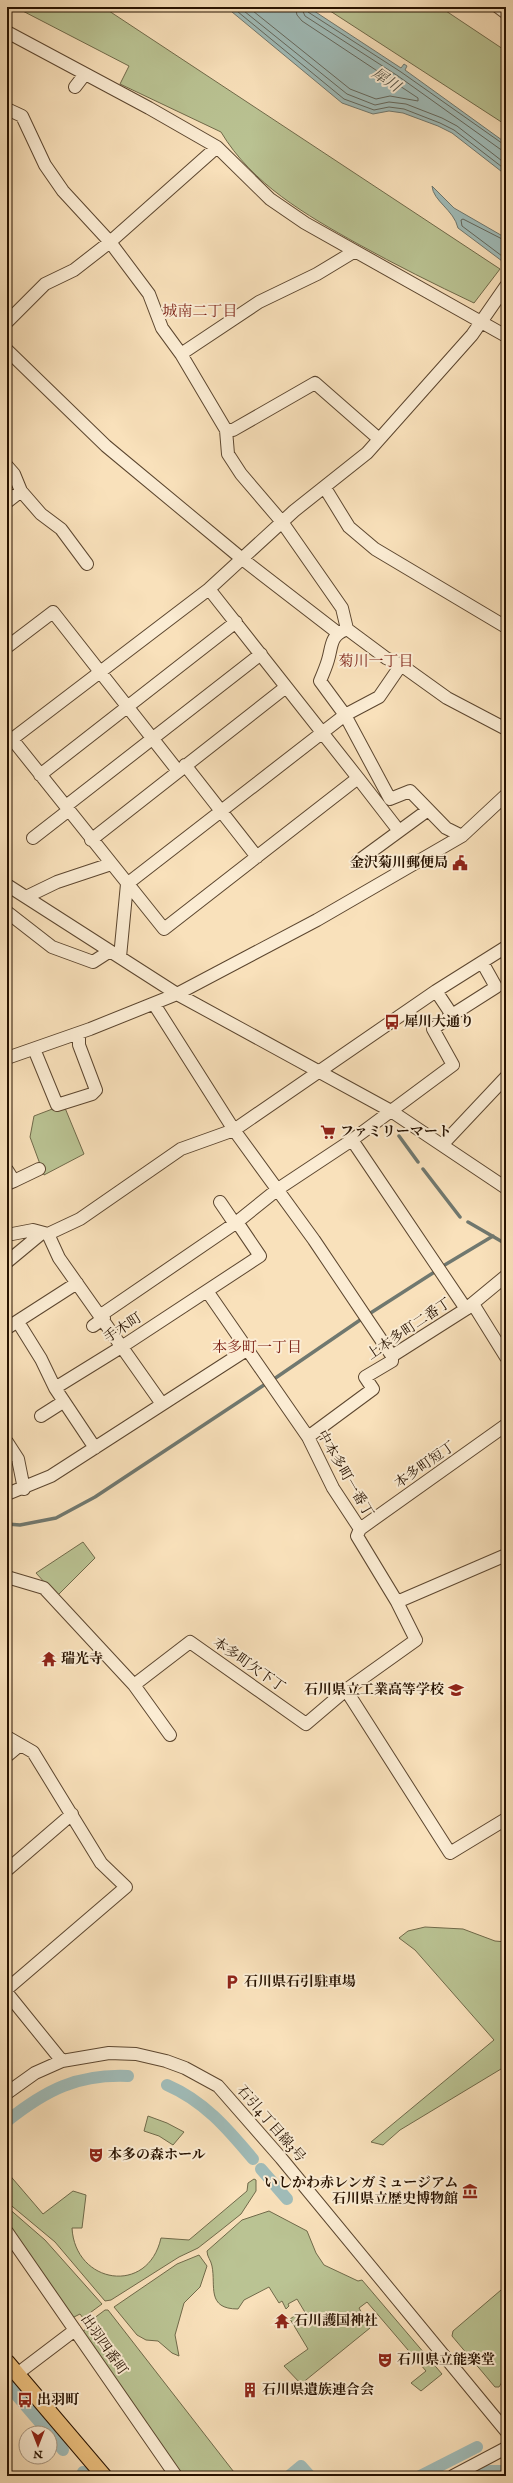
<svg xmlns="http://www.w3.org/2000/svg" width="513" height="2483" viewBox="0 0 513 2483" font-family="'IM FELL English','Noto Serif JP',serif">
<rect width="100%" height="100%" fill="#f9e1bb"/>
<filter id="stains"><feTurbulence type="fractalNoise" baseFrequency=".005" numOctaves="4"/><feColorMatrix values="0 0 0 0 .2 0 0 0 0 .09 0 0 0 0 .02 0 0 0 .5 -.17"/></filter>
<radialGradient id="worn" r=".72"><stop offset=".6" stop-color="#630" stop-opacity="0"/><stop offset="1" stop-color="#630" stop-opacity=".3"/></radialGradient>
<!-- green -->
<path fill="#bac393" stroke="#706a4a" d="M15 7H103L500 269 474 303C434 284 396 265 358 244 306 215 252 184 221 132L120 84 129 66Z
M324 7H440L506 51V125Z
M55 1108H65L84 1154 44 1175 30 1137 34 1116Z
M83 1542 95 1558 57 1596 36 1573Z
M425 1927 463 1929 495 1941 506 1942V2068L501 2069 400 2130 383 2145 371 2142 494 2040 415 1950 399 1938 408 1931Z
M148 2116 167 2123 184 2132 173 2145 159 2136 144 2131Z
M7 2172 43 2214 73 2191 86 2195 82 2228H72C75 2284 148 2296 161 2238L189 2240 247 2191 248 2183 254 2179 256 2180V2191L241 2214 221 2230 198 2248 179 2257 111 2300 105 2301 55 2242 7 2202Z
M7 2207 45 2240 102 2304 83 2318 80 2314 72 2318 7 2226Z
M269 2211 307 2231 316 2253 324 2265 358 2281 362 2280 442 2374 421 2391 411 2383 426 2371 367 2302 359 2308 370 2328 301 2384 284 2366 308 2349 290 2319 296 2315 298 2319 306 2314 297 2299 288 2304 289 2306 286 2309 282 2301 279 2303 269 2287 244 2300 238 2309C206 2309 216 2286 212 2266 211 2260 207 2257 207 2251L242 2220Z
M199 2255 207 2266 200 2287 184 2303 175 2335 179 2356 172 2353 158 2341 146 2340 137 2335 114 2307 177 2264Z
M501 2290H506C506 2310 510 2374 499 2387H495L452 2336 453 2331Z
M105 2310H108L237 2476H180L82 2332 86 2329 85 2325Z"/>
<!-- water -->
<path fill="#a0bcb9" stroke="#70786f" d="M226 7H308L401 68 404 64 407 66 405 70 506 143V175L452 133 438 126 403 113 389 111 373 114 342 103Z
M432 186 454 208 506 238V264L458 228C454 210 433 201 432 186Z"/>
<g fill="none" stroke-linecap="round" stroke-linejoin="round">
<!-- shore -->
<path stroke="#64675c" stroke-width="1" d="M232 7 344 99 374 110 389 107 404 109 440 123 454 130 506 170
M239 7 347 94 375 105 389 102 406 104 442 118 457 126 506 164
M248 7 350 89 376 99 390 96 418 101V98L302 21 297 15 295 7
M301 7 305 16 398 76 500 149 506 151
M306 7 308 12 401 72 506 146
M506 241 463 219 461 220 462 226 506 259"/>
<!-- stream -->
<path stroke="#70786f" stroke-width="3.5" d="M399 1136 418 1162
M423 1169 460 1217
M468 1222 506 1244
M443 1266 493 1236
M369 1314 436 1271
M274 1379 363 1318
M7 1524 20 1525 56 1518 95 1497 267 1383"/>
<!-- canal -->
<path stroke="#a0bcb9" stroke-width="12" d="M167 2085C204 2101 227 2128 253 2159
M7 2121C46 2090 77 2074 128 2076
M261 2169 287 2199
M7 2384 49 2433
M50 2434 63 2450
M83 2472 86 2476
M289 2476 301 2466 310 2476
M420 2476 477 2447
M476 2476 490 2471H506"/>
<!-- minor casing -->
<g stroke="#5c462f" stroke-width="14">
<path id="minor" d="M498 7 506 13
M7 32 149 108 217 147 270 199 305 223 506 336
M75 87 85 74
M7 109 22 116 45 165 63 191 110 242 149 294 162 328 181 354 226 430 228 454 241 474 282 522 342 608 347 629 386 658 401 665 447 698 506 729
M7 322 45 284 74 270 110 242 217 147
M7 350 106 446 241 558 338 633
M181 354 259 302 317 274 355 251
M226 430H233L315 383 379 439
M7 466 14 474 21 491 7 502
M325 488 349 527 375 549 506 627
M21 491 41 514 61 529 87 564
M345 630C330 636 332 647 328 660 326 667 323 674 320 681L345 715 390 799 410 791 446 828 462 836
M7 647 53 612 178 771
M12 739 164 929 358 778 209 589
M7 743 209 589 294 511 367 453 472 335 506 286
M185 765 257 857
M40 775 236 622
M358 778 399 831
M66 806 261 654
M33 838 69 810
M91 840 286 687
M357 862 428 810
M7 885 177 994 391 1111 506 1188
M26 897 57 882 111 864
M7 912 52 947 93 962 110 951
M120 957 127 884 345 715 379 697 401 665
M154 1004 234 1130 314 1240 392 1356
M452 1015 496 987 482 962
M34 1049 57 1105 92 1094 96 1090 79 1045V1033
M7 1058 90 1029 177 994 317 920 462 836 506 795
M352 1140 466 1309
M442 1145 506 1077
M7 1170 14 1181 7 1184
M14 1181 39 1169
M220 1202 235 1224
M48 1234 59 1258 162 1404
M7 1235 33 1230 48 1234 80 1219 181 1149 234 1130 436 991 506 947
M7 1262 42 1233
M207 1291 308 1437 333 1488 360 1529
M473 1304 506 1357
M101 1315 237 1222 278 1189 352 1140 453 1065 433 1029 452 1015 436 991
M18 1322 41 1359 55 1388 95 1448
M93 1326 104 1318
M7 1328 77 1283
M392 1356 466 1309 506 1276
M55 1388 123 1346 260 1256 237 1222
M41 1416 63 1402
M308 1437 373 1389 365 1377 392 1361V1356
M7 1442 18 1459 24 1489
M7 1494 51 1476 248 1349
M7 1577 44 1588 134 1685 170 1735
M397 1602 506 1555
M134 1685 190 1642 306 1724 346 1690 416 1640 397 1602 357 1536 360 1529 506 1425
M346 1690 450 1853 506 1819
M7 1737 33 1752 101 1863 126 1887 7 1989
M7 1756 20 1745
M7 1870 72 1814
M7 1993 62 2061
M7 2093 35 2073 62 2061 109 2053 136 2054 166 2061 185 2068 218 2086 281 2158 506 2431
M7 2232 176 2476
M17 2374 75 2330
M453 2476 506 2448"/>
</g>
<!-- major casing -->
<g stroke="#271200" stroke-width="17">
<path id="major" d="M7 2362 104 2476"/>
</g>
<!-- minor -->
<use href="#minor" stroke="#fbecd3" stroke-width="12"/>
<!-- major -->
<use href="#major" stroke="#ecc07e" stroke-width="15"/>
</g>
<!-- icons -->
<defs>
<g id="civic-bare" transform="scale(1.2)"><path d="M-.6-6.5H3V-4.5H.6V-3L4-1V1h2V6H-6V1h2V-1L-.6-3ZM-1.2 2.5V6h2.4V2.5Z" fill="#8f2418" stroke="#fbecd3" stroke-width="2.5" paint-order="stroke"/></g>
<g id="bus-bare" transform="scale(1.2)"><path d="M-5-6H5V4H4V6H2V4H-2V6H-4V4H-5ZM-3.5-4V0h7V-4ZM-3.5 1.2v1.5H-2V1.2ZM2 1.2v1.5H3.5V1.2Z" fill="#8f2418" stroke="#fbecd3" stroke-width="2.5" paint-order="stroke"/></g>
<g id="supermarket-bare" transform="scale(1.2)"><path d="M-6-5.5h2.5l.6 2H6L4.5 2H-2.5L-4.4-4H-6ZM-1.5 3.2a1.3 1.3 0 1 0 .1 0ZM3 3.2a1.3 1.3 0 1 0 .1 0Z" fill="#8f2418" stroke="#fbecd3" stroke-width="2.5" paint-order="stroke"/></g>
<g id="temple-bare" transform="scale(1.2)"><path d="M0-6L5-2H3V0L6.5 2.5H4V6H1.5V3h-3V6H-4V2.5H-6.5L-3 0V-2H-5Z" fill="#8f2418" stroke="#fbecd3" stroke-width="2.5" paint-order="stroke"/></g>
<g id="school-bare" transform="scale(1.2)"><path d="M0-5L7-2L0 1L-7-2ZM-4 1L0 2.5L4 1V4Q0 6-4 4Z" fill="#8f2418" stroke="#fbecd3" stroke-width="2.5" paint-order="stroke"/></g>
<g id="parking-bare" transform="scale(1.2)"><path d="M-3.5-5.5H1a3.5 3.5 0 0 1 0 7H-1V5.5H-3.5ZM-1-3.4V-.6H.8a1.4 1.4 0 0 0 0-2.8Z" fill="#8f2418" stroke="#fbecd3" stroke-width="2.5" paint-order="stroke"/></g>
<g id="theatre-bare" transform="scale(1.2)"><path d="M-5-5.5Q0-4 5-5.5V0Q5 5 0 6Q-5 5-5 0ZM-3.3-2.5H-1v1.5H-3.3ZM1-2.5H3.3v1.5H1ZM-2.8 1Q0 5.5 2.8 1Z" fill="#8f2418" stroke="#fbecd3" stroke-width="2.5" paint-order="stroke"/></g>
<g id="museum-bare" transform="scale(1.2)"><path d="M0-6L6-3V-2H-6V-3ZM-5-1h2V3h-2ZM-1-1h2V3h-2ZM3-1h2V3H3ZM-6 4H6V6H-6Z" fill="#8f2418" stroke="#fbecd3" stroke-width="2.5" paint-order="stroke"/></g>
<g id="building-bare" transform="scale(1.2)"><path d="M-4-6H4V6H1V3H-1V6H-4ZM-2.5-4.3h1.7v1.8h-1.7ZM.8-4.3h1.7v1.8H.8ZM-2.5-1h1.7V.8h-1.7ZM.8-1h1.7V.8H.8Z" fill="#8f2418" stroke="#fbecd3" stroke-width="2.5" paint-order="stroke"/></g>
</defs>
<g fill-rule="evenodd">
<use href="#civic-bare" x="460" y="863"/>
<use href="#bus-bare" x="392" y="1022"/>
<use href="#supermarket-bare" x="328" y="1132"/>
<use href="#temple-bare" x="49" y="1659"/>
<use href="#school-bare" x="456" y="1690"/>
<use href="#parking-bare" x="232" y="1982"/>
<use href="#theatre-bare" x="96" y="2155"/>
<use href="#museum-bare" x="470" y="2191"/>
<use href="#temple-bare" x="282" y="2321"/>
<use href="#theatre-bare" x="385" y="2360"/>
<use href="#building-bare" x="250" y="2390"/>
<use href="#bus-bare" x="25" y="2400"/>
</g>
<g text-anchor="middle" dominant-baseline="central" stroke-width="4" stroke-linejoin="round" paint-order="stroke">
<!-- poi labels -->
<g font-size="14" font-weight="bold" fill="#271200" stroke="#fbecd3" text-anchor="start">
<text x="448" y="863" text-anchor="end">金沢菊川郵便局</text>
<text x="404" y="1022">犀川大通り</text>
<text x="340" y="1132">ファミリーマート</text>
<text x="61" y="1659">瑞光寺</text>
<text x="444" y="1690" text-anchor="end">石川県立工業高等学校</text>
<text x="244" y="1982">石川県石引駐車場</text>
<text x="108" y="2155">本多の森ホール</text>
<text x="458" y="2183" text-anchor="end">いしかわ赤レンガミュージアム<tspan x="458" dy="16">石川県立歴史博物館</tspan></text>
<text x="294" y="2321">石川護国神社</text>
<text x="397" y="2360">石川県立能楽堂</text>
<text x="262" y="2390">石川県遺族連合会</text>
<text x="37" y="2400">出羽町</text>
</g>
<!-- street labels -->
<g font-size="14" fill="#271200" stroke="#fbecd3">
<text transform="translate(123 1328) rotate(-33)">手木町</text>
<text transform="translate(409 1329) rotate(-34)">上本多町二番丁</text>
<text transform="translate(425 1465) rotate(-35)">本多町短丁</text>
<text transform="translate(345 1474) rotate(60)">中本多町一番丁</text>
<text transform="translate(249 1665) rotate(35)">本多町欠下丁</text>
<text transform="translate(271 2124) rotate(49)">石引4丁目線3号</text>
<text transform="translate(104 2345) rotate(55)">出羽四番町</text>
</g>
<!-- water labels -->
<g font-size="15" font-style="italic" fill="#514e41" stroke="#fbecd3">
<text transform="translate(386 80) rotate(34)">犀川</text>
</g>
<!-- neighbourhood labels -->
<g font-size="15" fill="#7a1f14" stroke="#fbecd3">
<text x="200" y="311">城南二丁目</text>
<text x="376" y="661">菊川一丁目</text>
<text x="257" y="1347">本多町一丁目</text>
</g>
</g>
<!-- margin -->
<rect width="513" height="2483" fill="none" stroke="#f9e1bb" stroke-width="24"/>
<rect x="8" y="8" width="497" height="2467" fill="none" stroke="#271200" stroke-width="2"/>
<rect x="12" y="12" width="489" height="2459" fill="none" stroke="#271200"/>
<!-- north arrow -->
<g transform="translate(38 2445) rotate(180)"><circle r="19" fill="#fbecd3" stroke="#a6957f"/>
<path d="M0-3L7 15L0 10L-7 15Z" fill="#8f2418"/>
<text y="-6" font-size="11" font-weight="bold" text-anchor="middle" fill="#271200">N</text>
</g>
<rect width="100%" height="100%" filter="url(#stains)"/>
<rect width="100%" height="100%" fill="url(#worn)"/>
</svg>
